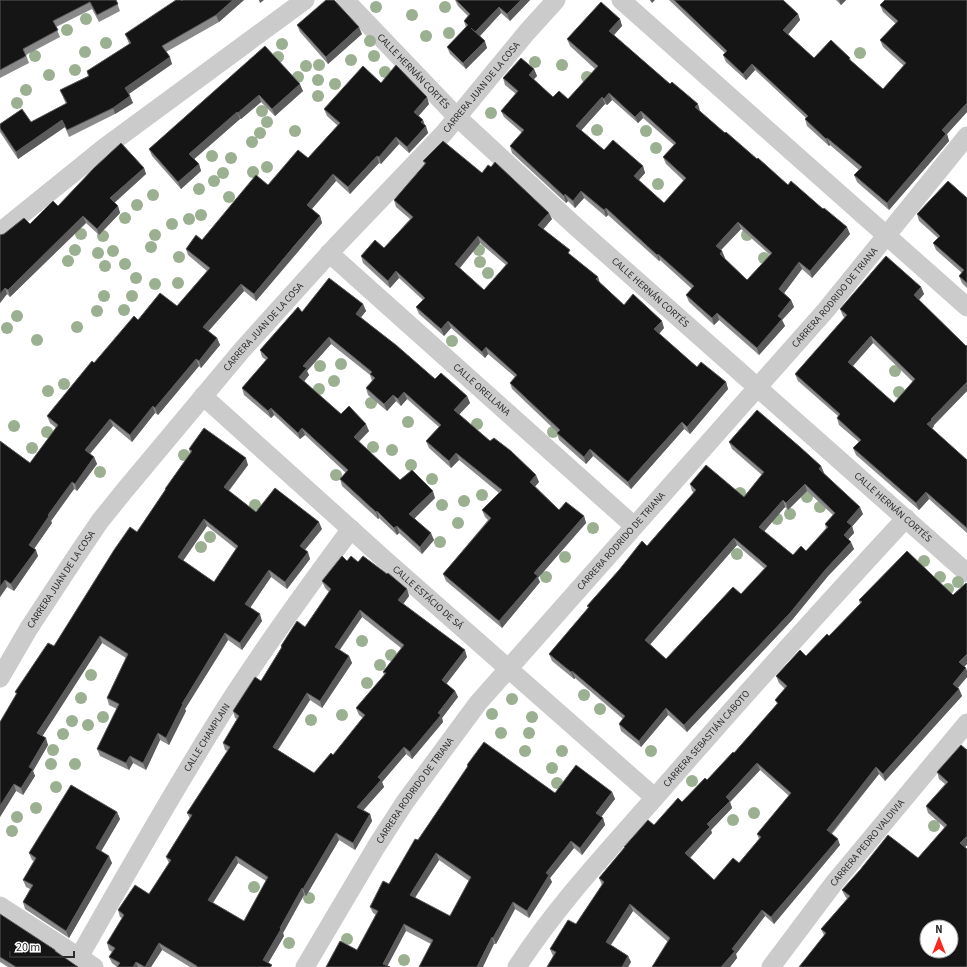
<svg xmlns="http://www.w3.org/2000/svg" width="967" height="967" viewBox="0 0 967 967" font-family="'Source Sans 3',sans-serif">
<rect width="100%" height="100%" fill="#fff"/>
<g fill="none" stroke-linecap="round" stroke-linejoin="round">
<!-- minor -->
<g stroke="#cbcbcb" stroke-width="19">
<path id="s1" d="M345 0 457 117 574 225 967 573"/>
<path d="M621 0 967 307"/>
<path d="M0 232 104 148 305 0"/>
<path id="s2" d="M329 253 634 526"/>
<path id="s3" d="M203 396 384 559 654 797"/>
<path id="s4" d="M0 678 29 628 75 558 100 521 125 490 242 350 336 246 444 133 527 32 556 0"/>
<path d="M0 906 94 967"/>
<path id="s5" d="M79 957C127 873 174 789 226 707 265 646 308 587 351 529"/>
<path id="s6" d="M305 967 376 847 405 802 478 703 826 310 967 136"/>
<path id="s7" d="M517 967C557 905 609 850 658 794 739 701 822 609 906 518"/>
<path id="s8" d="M771 967 834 883 967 723"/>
</g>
</g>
<!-- trees -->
<g fill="#9baf91">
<circle cx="376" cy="7" r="6"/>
<circle cx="445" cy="7" r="6"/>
<circle cx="412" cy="15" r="6"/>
<circle cx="86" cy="19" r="6"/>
<circle cx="67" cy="30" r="6"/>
<circle cx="449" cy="33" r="6"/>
<circle cx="426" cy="36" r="6"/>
<circle cx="370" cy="41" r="6"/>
<circle cx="106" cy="43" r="6"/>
<circle cx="282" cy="44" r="6"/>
<circle cx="85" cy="52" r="6"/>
<circle cx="860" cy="53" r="6"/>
<circle cx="35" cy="56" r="6"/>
<circle cx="374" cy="56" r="6"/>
<circle cx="278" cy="57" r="6"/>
<circle cx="351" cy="60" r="6"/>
<circle cx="535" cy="62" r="6"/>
<circle cx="319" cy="65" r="6"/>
<circle cx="562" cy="65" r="6"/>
<circle cx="306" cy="66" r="6"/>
<circle cx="75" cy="70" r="6"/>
<circle cx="385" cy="72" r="6"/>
<circle cx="49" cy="75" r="6"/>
<circle cx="298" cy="77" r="6"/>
<circle cx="587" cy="77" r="6"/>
<circle cx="318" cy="80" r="6"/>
<circle cx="335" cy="84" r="6"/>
<circle cx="26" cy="90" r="6"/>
<circle cx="318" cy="96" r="6"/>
<circle cx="17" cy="103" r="6"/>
<circle cx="262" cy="111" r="6"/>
<circle cx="491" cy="113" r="6"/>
<circle cx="267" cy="122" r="6"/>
<circle cx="597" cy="130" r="6"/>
<circle cx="295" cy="131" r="6"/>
<circle cx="646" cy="131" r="6"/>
<circle cx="260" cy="133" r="6"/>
<circle cx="252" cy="142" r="6"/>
<circle cx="656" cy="148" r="6"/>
<circle cx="212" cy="156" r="6"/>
<circle cx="231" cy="158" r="6"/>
<circle cx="267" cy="167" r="6"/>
<circle cx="253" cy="172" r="6"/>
<circle cx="223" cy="173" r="6"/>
<circle cx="214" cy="181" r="6"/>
<circle cx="658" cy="184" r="6"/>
<circle cx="199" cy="189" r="6"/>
<circle cx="153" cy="195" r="6"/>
<circle cx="229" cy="197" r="6"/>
<circle cx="137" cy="205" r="6"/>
<circle cx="201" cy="215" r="6"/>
<circle cx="125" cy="218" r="6"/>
<circle cx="189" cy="219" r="6"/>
<circle cx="172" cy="224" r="6"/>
<circle cx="81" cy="234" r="6"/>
<circle cx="155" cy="235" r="6"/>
<circle cx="747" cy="235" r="6"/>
<circle cx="103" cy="236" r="6"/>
<circle cx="151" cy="247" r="6"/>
<circle cx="75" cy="250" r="6"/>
<circle cx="479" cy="250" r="6"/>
<circle cx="113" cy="251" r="6"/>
<circle cx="98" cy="253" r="6"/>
<circle cx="179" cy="257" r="6"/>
<circle cx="764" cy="258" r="6"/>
<circle cx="68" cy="261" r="6"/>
<circle cx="480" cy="262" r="6"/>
<circle cx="125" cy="264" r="6"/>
<circle cx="105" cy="266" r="6"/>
<circle cx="488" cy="273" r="6"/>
<circle cx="136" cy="278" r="6"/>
<circle cx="178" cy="283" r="6"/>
<circle cx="155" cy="284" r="6"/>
<circle cx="104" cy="296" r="6"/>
<circle cx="132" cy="296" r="6"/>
<circle cx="124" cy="310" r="6"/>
<circle cx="97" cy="311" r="6"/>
<circle cx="17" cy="316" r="6"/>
<circle cx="77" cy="327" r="6"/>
<circle cx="7" cy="328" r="6"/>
<circle cx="37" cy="340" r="6"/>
<circle cx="452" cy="341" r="6"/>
<circle cx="341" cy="364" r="6"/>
<circle cx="320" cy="366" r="6"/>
<circle cx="895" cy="371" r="6"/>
<circle cx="334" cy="381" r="6"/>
<circle cx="64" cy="384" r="6"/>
<circle cx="319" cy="389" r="6"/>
<circle cx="48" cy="391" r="6"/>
<circle cx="899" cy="392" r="6"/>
<circle cx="371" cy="403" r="6"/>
<circle cx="408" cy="422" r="6"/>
<circle cx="477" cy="424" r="6"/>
<circle cx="14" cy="426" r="6"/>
<circle cx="47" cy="432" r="6"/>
<circle cx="553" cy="432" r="6"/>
<circle cx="373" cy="447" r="6"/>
<circle cx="32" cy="448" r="6"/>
<circle cx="392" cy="450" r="6"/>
<circle cx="184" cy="455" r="6"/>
<circle cx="411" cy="465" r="6"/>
<circle cx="100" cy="472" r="6"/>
<circle cx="336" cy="475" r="6"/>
<circle cx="432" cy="479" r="6"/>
<circle cx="740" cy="493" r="6"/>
<circle cx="482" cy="495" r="6"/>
<circle cx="807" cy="497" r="6"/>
<circle cx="464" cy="501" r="6"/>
<circle cx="255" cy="505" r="6"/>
<circle cx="442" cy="505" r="6"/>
<circle cx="820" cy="507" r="6"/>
<circle cx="790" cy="514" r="6"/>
<circle cx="777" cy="519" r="6"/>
<circle cx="458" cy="523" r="6"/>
<circle cx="593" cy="528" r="6"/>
<circle cx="210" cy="537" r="6"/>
<circle cx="440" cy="542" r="6"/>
<circle cx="201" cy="547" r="6"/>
<circle cx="737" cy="554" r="6"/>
<circle cx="565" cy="557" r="6"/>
<circle cx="924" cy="561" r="6"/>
<circle cx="546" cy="577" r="6"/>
<circle cx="940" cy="577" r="6"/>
<circle cx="958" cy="582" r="6"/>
<circle cx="948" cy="589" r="6"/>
<circle cx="362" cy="641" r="6"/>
<circle cx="391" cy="655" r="6"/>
<circle cx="380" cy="665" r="6"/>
<circle cx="91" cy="675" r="6"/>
<circle cx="367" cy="683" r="6"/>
<circle cx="584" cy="695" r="6"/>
<circle cx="81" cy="698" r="6"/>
<circle cx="512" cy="699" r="6"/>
<circle cx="600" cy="709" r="6"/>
<circle cx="492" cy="714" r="6"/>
<circle cx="342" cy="715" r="6"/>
<circle cx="103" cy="717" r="6"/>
<circle cx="532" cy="717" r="6"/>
<circle cx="311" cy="720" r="6"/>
<circle cx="72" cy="721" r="6"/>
<circle cx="88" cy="725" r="6"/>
<circle cx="501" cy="733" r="6"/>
<circle cx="529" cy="733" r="6"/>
<circle cx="63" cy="734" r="6"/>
<circle cx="53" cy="750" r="6"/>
<circle cx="525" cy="751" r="6"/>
<circle cx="562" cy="751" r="6"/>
<circle cx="651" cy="751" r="6"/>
<circle cx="51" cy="764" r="6"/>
<circle cx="75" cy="764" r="6"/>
<circle cx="552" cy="768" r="6"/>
<circle cx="692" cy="781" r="6"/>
<circle cx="557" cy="783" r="6"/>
<circle cx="56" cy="787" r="6"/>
<circle cx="36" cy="808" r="6"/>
<circle cx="754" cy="813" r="6"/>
<circle cx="17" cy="817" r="6"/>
<circle cx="733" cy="820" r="6"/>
<circle cx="934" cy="826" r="6"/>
<circle cx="12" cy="831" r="6"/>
<circle cx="254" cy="887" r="6"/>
<circle cx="309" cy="898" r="6"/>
<circle cx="347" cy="939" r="6"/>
<circle cx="289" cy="943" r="6"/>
<circle cx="404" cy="960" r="6"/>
</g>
<!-- wall -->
<path fill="#8a8a8a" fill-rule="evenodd" d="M0 0H116L120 11 99 22 92 9 56 27 60 37 26 55 29 63 0 78Z
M183 0H244L219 22 166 52 172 64 129 94 133 103 115 114 69 137 65 127 18 159 0 132V124L31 122 66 104 60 90 88 76 87 71 129 44 128 41 125 34Z
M455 0H530L510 21 501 13 480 36 487 48 466 69 450 54 447 47 466 28 464 21 468 16 458 6Z
M669 0H783L798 14 800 20 788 34 814 58H850L851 61 883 89 904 66 883 47 880 40 896 24 883 12 880 5 967 0V112L947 134 949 141 889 210 857 182 854 175 859 170 830 145 829 146 807 126 805 119 806 118 755 70 746 80 726 62 723 55 725 53Z
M836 0H846L841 5Z
M620 19 622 26 614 35 725 133 788 185 850 234 812 278 802 269 784 293 791 300 794 307 782 320 785 326 759 355 719 320 714 325 689 302 686 295 692 289 660 260 659 261 608 215 606 217 584 198 575 208 568 201 566 203 512 153 510 146 522 133 504 117 501 111 516 94 505 85 503 78 534 69 537 76 533 80 553 97 568 99 595 69 570 46 567 39ZM612 100 638 123 643 118 674 145 663 157 666 164 684 181 664 203 639 180 645 173 643 166 604 150 581 130 605 104 607 105ZM741 229 770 255 747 280 725 259 722 251 721 250Z
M297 25 362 34 328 64 300 32Z
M265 46 303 91 275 116 261 102 241 119H240L194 159 199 164 201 171 181 189 152 156 149 149Z
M381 83 429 104 418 116 423 120 428 133 409 153 399 144 381 164 379 163 350 194 336 181 312 209 320 216 322 223 298 252 256 301 244 291 208 331 217 338 220 345 201 368 199 366 158 415 155 413 132 442 113 426 90 454 94 457 97 464 77 491 74 489 51 521 52 523 34 548 38 556 14 591 7 587 0 597V441L30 463 56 428 50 423 47 416 94 363 138 320 177 306 207 271 188 255 186 249 202 240 268 185 308 158 338 126 327 116 324 109Z
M423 161 482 173 552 219 543 229 572 256 598 277 600 283 624 305 664 328 659 334 697 367 726 382 728 389 690 434 684 429 631 489 593 456 586 464 559 440 557 433V432L512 389 510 383 515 377 488 354 485 358 451 328 444 336 419 314 416 307 423 300 399 278 390 288 363 263 361 256 384 248 410 219 396 207 394 200 425 165ZM480 243 506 265 484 290 460 268Z
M144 168 146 174 114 203 118 206 120 213 99 235 86 223 10 297 7 294 0 303V235L30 224 58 206Z
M967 198V288L962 283 959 276 962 273 936 250 933 243 938 238 919 221 917 214Z
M921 287 924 294 919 300 966 346 967 345V391L934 425V426L932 429 967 460V533L929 499 919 510 856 455 853 448 859 442 839 425 837 418 838 416 798 381 795 374 845 318 843 316 840 309ZM873 343 913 382 894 403 853 366Z
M363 304 366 311 361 317 435 379 467 396 470 403 459 414 490 441 539 482 535 486 559 510 584 516 586 523 538 578 540 582 502 628 446 581 443 574 488 520 485 517 482 510 499 493 459 460 451 468 429 448 426 441 439 427 407 399 401 406 396 401 387 411 368 395 366 388 372 381 370 375 331 344 307 371 309 375 304 381 341 414 369 431 359 442 400 480 435 498 414 518 434 540 422 554 399 533 397 535 379 518 378 519 342 486 340 479 346 473 305 435 300 439 274 415 271 418 244 395 242 388 266 360 262 357 260 350 302 312Z
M729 442 821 466 824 473 863 514 852 526 854 533 848 539 854 549 828 576 792 620 687 732 668 715 641 747 621 731 619 724 623 719 575 678 574 679 552 661 549 654 588 608 587 606 647 546 694 493 692 491 690 484 744 497 762 475 732 449ZM807 491 833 515 825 524 826 528 806 551 793 555 764 531 785 507 788 510ZM737 545 765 569 741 594 666 659 650 644Z
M189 449 248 465 229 491 256 512 322 529 305 550 310 559 287 589 271 577 250 607 262 621 242 650 228 640 185 709 186 711 169 745 160 740 146 770 133 763 129 770 100 756 97 749 117 709 109 705 107 698 126 658 102 643 42 736 48 745 33 771 35 776 23 795 16 791 0 817 16 694 15 692 54 646 137 532 165 490V489L190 453ZM207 526 236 549 214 582 183 560Z
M347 561 358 562 407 589 409 596 403 604 467 657 446 684 455 691 458 697 442 718 443 722 412 759 406 754 382 782 384 787 363 810 370 814 372 821 355 850 339 840 306 896 304 895 283 933 284 936 268 963 272 967H190L162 950 151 967H117L112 963 109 957 112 952 109 950 107 943 122 918 120 917 118 910 149 894 169 863 166 857 190 819 187 813 228 751 225 750 223 743 237 719 235 718 233 711 261 681 281 648V646L305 627 329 592 325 588 322 581ZM362 617 401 648 383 672 384 675 356 708 359 715 363 718 333 755 314 773 278 750 310 700 322 708 352 663 349 656 340 650ZM238 863 266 881 244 921 213 903Z
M859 600 964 667 967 677 958 688 959 689 962 696 885 781 879 774 832 834 840 845 774 924 765 916 736 954 737 958 730 967H652L668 942 633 911 611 945 628 956 631 962 628 967H547L553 956 550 949 576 924 602 885 599 878 624 848V847L654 825 707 780 734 753 777 704 775 700 785 689 779 683 776 676 806 656 829 636 860 604ZM760 770 789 796 757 834 759 839 739 863 714 880 690 858 712 833 711 830 732 808 730 802Z
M967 750V845L965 848 824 935 821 929 847 899 845 896 842 890 918 858 945 828 928 813 926 806 945 784 939 779 937 772Z
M467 765 555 793 612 792 615 799 601 817 603 818 605 825 582 855 574 848 550 878 552 882 529 918 515 909 496 944H431L406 931 357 950 376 915 373 913 370 907 389 884 418 840 468 767ZM439 860 469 881 450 916 415 898Z
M117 812 120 819 101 851 112 863 69 938 25 909 23 902 30 889 26 887 23 880 34 861 32 860 29 853Z
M0 914 56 952 78 967H8L0 962Z"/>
<!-- shaded-wall -->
<path fill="#5b5b5b" d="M233 0H244L219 22 216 15Z
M259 0H264L260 3Z
M521 0H530L510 21 507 14Z
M650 0H655L652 3Z
M839 0H846L841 5Z
M499 7 501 13 478 38 475 32Z
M798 14 800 20 786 37 783 30Z
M620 19 622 26 612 37 609 31Z
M359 27 362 34 328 64 326 57Z
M485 41 487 48 466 69 463 63Z
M170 57 172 64 127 95 125 88Z
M752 64 755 70 746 80 743 74Z
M534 69 537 76 531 82 529 75Z
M300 84 303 91 275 116 272 109Z
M609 93 612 100 607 105 604 99Z
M259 95 261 102 241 119 238 113Z
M130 96 133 103 115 114 113 108Z
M427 97 429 104 416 119 414 112Z
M602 97 605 104 579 133 576 126Z
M967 103V112L947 134 949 141 889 210 887 203 942 130Z
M698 104 700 111 697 114 695 107Z
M641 111 643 118 638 123 635 117Z
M237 112 240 119 192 161 189 154Z
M62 120 65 127 18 159 16 152Z
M423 120 425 127 421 122Z
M426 126 428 133 409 153 407 147Z
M396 137 399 144 381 164 379 157Z
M827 138 830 145 829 146 826 139Z
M377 156 379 163 350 194 348 187Z
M199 164 201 171 181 189 178 182Z
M643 166 645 173 637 182 634 176Z
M144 168 146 174 112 205 110 198Z
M333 174 336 181 309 212 307 205Z
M581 191 584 198 575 208 573 201Z
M565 194 568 201 566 203 564 196Z
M118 206 120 213 99 235 97 229Z
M606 208 608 215 606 217 604 210Z
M549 213 552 219 541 232 538 225Z
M83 216 86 223 10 297 8 290Z
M320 216 322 223 256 301 254 294Z
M738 222 741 229 719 252 716 246Z
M847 227 850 234 812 278 810 271Z
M478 236 480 243 457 271 455 264Z
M722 251 725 258 722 261 720 254Z
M658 254 660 260 659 261 657 255Z
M799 262 802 269 782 296 779 289Z
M396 271 399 278 390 288 388 281Z
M598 277 600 284 596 279Z
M241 284 244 291 206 334 203 327Z
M921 287 924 294 917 302 914 295Z
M5 288 7 294 0 303V294Z
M791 300 794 307 782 320 785 326 759 355 757 348 778 316Z
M363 304 366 311 358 321 356 314Z
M717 313 719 320 714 325 712 318Z
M448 321 451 328 444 336 441 329Z
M662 321 664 328 657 336 654 329Z
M871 336 873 343 850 369 848 362Z
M329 337 331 344 307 371 309 375 302 384 299 377 303 366Z
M217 338 220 345 201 368 199 361Z
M486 347 488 354 485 358 482 352Z
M196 359 199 366 158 415 155 408Z
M726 382 728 389 690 434 687 427Z
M967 382V391L934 425V426L930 431 927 424 931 419Z
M404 392 407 399 401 406 398 399Z
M393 395 396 401 387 411 384 404Z
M467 396 470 403 457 417 454 410Z
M153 406 155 413 132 442 130 435Z
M271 408 274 415 271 418 268 411Z
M110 419 113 426 87 457 85 450Z
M682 422 684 429 631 489 628 482Z
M366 424 369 431 356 444 354 437Z
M302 428 305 435 300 439 298 433Z
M590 449 593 456 586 464 584 457Z
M456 453 459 460 451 468 449 461Z
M94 457 97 464 77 491 75 484Z
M246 458 248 465 226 494 224 487Z
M821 466 824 473 821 476 819 469Z
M536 475 539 482 533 489 530 482Z
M72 482 74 489 51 521 52 523 32 552 29 545 48 515Z
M805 484 807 491 788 510 786 503Z
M433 491 435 498 412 521 409 514Z
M926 492 929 499 919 510 916 503Z
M783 500 785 507 762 534 759 527Z
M860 507 863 514 850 529 847 522Z
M377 511 379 518 378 519 376 512Z
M584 516 586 523 538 578 540 582 502 628 499 621 534 573Z
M204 519 207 526 181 564 178 557Z
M319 522 322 529 302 553 300 546Z
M397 526 399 533 397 535 394 528Z
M852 526 854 533 846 542 844 535Z
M431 533 434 540 422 554 420 547Z
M734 538 737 545 648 647 645 640Z
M851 542 854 549 828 576 792 620 687 732 684 725 826 569Z
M36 550 38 556 14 591 11 584Z
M308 552 310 559 287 589 285 582Z
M269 570 271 577 248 611 245 604Z
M5 580 7 587 0 597V587Z
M407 589 409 596 401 607 398 600Z
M360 610 362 617 337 653 335 647Z
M260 614 262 621 242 650 240 643Z
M225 633 228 640 185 709 186 711 169 745 166 738 182 704Z
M100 636 102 643 40 740 37 733Z
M465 650 467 657 444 687 442 680Z
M967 654V664L962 669 959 662Z
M349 656 352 663 322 708 320 701Z
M966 668 967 671V677L955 691 953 684Z
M572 671 575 678 574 679 571 672Z
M959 689 962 696 885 781 883 774Z
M455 691 458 697 442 718 443 722 412 759 410 752 438 713Z
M307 693 310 700 275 754 273 747Z
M666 708 668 715 641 747 639 741Z
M158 733 160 740 146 770 143 763Z
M46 738 48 745 33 771 35 776 23 795 21 788 29 767Z
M404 747 406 754 382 782 384 787 360 814 357 807 378 777Z
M130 756 133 763 129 770 126 763Z
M757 763 760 770 730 802 732 808 711 830 712 833 688 860 685 853 707 824 726 797Z
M876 767 879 774 829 836 827 830Z
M14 784 16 791 0 817V806Z
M612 792 615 799 599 820 596 813Z
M117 812 120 819 99 855 96 848Z
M370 814 372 821 355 850 353 843Z
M603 818 605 825 582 855 580 848Z
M336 833 339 840 306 896 303 889Z
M967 836V845L963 850 960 843Z
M838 839 840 845 774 924 771 917Z
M571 841 574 848 550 878 552 882 529 918 527 911 546 873Z
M436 853 439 860 412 902 410 895Z
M109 856 112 863 69 938 66 931Z
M236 856 238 863 210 907 208 900Z
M302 888 304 895 283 933 284 936 266 967 263 960 280 928Z
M513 902 515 909 496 944 493 938Z
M630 904 633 911 608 949 606 942Z
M762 910 765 916 736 954 737 958 730 967H721L732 949Z
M404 924 406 931 387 967 383 964Z
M492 937 494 944 483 967H477Z
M159 943 162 950 151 967H145Z
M628 956 631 962 628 967H622Z
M136 962 138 967H133Z"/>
<!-- building -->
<path fill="#151515" stroke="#5b5b5b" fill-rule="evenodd" d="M0 0H116L118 4 97 15 90 2 53 21 58 30 23 49 26 56 0 70Z
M176 0H181L182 1 183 0H233L216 15 162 46 170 57 125 88 130 96 113 108 67 130 62 120 16 152 0 128V124L22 109 31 122 67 103 60 90 89 76 87 71 131 43 125 34Z
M326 0H334L359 27 326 57 297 25Z
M456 0H521L507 14 499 7 475 32 471 28 485 41 463 63 447 47 468 25 464 21 470 14Z
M674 0H783L798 14 783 30 814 58 831 40 850 58 849 59 883 89 906 63 880 40 898 21 880 5 885 0H967V103L942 130 946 134 887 203 854 175 862 167 827 138 826 139 805 119 808 116 752 64 743 74 723 55 727 51Z
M601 2 620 19 609 31 670 84 672 82 698 104 695 107 725 133 726 132 757 159 758 158 788 185 791 181 823 209 824 208 847 227 810 271 799 262 779 289 791 300 778 316 782 319 757 348 717 313 712 318 686 295 694 286 658 254 657 255 606 208 604 210 581 191 573 201 565 194 564 196 510 146 524 130 501 111 518 91 503 78 521 58 534 69 529 75 553 97 559 91 568 99 598 66 567 39ZM609 93 635 117 641 111 676 143 663 157 686 178 664 203 634 176 643 166 613 140 604 150 576 126 602 97 604 99ZM738 222 772 253 747 280 720 254 722 251 716 246Z
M265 46 300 84 272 109 259 95 238 113 237 112 189 154 199 164 178 182 149 149Z
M396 65 427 97 414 112 423 120 421 122 426 126 407 147 396 137 379 157 377 156 348 187 333 174 307 205 320 216 295 245 254 294 241 284 203 327 217 338 199 361 196 359 155 408 153 406 130 435 110 419 85 450 94 457 75 484 72 482 48 515 49 516 29 545 36 550 11 584 5 580 0 587V441L30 463 58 425 47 416 92 361 94 363 134 316 138 320 160 293 177 306 210 268 186 249 196 235 202 240 256 175 268 185 298 150 308 158 340 123 324 109 363 66 381 83Z
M443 141 482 173 488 165 491 167 495 162 549 213 538 225 570 250 568 253 598 277 596 279 624 305 633 294 662 321 654 329 697 367 701 362 726 382 687 427 682 422 628 482 590 449 584 457 557 433 560 430 510 383 517 375 486 347 482 352 448 321 441 329 416 307 425 298 396 271 388 281 361 256 375 240 384 248 413 217 394 200 426 163 423 161ZM478 236 508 263 484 290 455 264Z
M121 143 144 168 110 198 118 206 97 229 83 216 8 290 5 288 0 294V235L4 234 24 218 30 224 53 201 58 206 94 168Z
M948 181 967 198V283L959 276 964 270 933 243 940 236 917 214Z
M886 256 921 287 914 295 966 346 967 345V382L931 419 932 420 927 424 967 460V528L926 492 916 503 853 448 861 440 837 418 840 414 795 374 847 315 840 309ZM871 336 915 379 894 403 848 362Z
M329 278 363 304 356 314 396 345 435 379 441 373 467 396 454 410 490 441 494 438 511 451 536 475 530 482 559 510 566 502 584 516 534 573 538 576 499 621 443 574 491 518 482 510 502 490 456 453 449 461 426 441 441 425 404 392 398 399 393 395 384 404 366 388 375 378 370 374 372 372 329 337 303 366 307 368 299 377 341 414 349 406 366 424 354 437 400 480 412 470 433 491 409 514 431 533 420 547 397 526 394 528 377 511 376 512 340 479 348 470 302 428 298 433 271 408 268 411 242 388 268 358 260 350 298 307 302 312Z
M757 410 800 447 821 466 819 469 860 507 847 522 852 526 844 535 851 542 826 569 790 613 684 725 666 708 639 741 619 724 625 716 572 671 571 672 549 654 589 607 587 606 619 570 642 541 647 546 696 490 690 484 706 465 744 497 764 472 729 442ZM805 484 835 513 825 524 828 527 806 551 801 546 793 555 759 527 783 500 786 503ZM734 538 767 566 741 594 733 587 666 659 645 640Z
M204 428 246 458 224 487 256 512 275 488 319 522 300 546 308 552 285 582 269 570 245 604 260 614 240 643 225 633 182 704H183L166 738 158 733 143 763 130 756 126 763 97 749 119 704 107 698 128 654 100 636 37 733 46 738 29 767 33 769 21 788 14 784 0 806V722L17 693 15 692 48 643 54 646 114 550 130 527 137 532 166 489H165L192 451 189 449ZM204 519 238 546 214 582 178 557Z
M907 551 953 595 966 583 967 584V583V654L959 662 966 668 953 684 959 689 883 774 876 767 827 830 838 839 771 917 762 910 732 949 735 951 721 967H652L670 938 630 904 606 942 628 956 622 967H547L556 952 550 949 568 920 576 924 604 882 599 878 625 847H624L648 820 654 825 678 798 682 802 705 778 707 780 733 752 734 753 778 703 775 700 787 686 776 676 800 650 806 656 827 634 829 636 862 602 859 600ZM757 763 791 793 757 834 761 837 739 863 733 858 714 880 685 853 710 827 707 824 730 801 726 797Z
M342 556 347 561 351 556 358 562 363 556 387 574 388 573 407 589 398 600 465 650 442 680 455 691 438 713 441 715 410 752 404 747 378 777 381 780 357 807 370 814 353 843 336 833 303 889 302 888 280 928 281 929 263 960 272 965 270 967H197V966L159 943 145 967 136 962 133 967H117L120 963 109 957 115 948 107 943 124 915 118 910 135 885 149 894 171 860 166 857 192 815 187 813 230 747 223 743 239 716 233 711 255 677 261 681 282 647 281 646 297 621 305 627 331 589 322 581ZM360 610 404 645 383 672 386 673 356 708 365 715 333 755 331 753 314 773 273 747 307 693 320 701 349 656 335 647ZM236 856 268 877 244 921 208 900Z
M484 742 555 793 576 765 612 792 596 813 603 818 580 848 571 841 546 873 549 875 527 911 513 902 493 938 492 937 477 967H419L433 940 404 924 383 964 390 967H326L340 941 357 950 378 911 370 907 383 881 389 884 415 839 418 840 468 766 467 765ZM436 853 471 877 450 916 410 895Z
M961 745 967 750V836L960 843 967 849V967H799L826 933 821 929 850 896 842 890 860 870 888 835 918 858 947 825 926 806 948 782 937 772ZM927 927H951V951H927Z
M71 785 117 812 96 848 109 856 66 931 23 902 33 885 23 880 36 858 29 853Z
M0 914 55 950V951L78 967H16L0 957Z"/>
<g text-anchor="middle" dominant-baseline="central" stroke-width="4" stroke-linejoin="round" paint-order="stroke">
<!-- street labels -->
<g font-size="10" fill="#2e2e2e" stroke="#fff">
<text stroke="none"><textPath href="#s1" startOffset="99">CALLE HERNÁN CORTÉS</textPath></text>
<text stroke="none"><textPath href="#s4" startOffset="764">CARRERA JUAN DE LA COSA</textPath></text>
<text stroke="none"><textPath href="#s1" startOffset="423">CALLE HERNÁN CORTÉS</textPath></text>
<text stroke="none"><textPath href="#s6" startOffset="856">CARRERA RODRIDO DE TRIANA</textPath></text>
<text stroke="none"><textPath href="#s4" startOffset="440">CARRERA JUAN DE LA COSA</textPath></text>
<text stroke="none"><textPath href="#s2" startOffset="205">CALLE ORELLANA</textPath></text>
<text stroke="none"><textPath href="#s1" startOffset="747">CALLE HERNÁN CORTÉS</textPath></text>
<text stroke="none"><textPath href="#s6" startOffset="532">CARRERA RODRIDO DE TRIANA</textPath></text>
<text stroke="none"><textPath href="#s4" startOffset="116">CARRERA JUAN DE LA COSA</textPath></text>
<text stroke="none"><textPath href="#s3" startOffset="302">CALLE ESTÁCIO DE SÁ</textPath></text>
<text stroke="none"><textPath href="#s5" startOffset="254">CALLE CHAMPLAIN</textPath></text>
<text stroke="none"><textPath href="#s7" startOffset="297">CARRERA SEBASTIÁN CABOTO</textPath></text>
<text stroke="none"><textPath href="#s6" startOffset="208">CARRERA RODRIDO DE TRIANA</textPath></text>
<text stroke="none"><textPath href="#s8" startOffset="157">CARRERA PEDRO VALDIVIA</textPath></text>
</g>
</g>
<!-- north arrow -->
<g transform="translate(939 939)"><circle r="19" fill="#ffffff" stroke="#ababab"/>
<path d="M0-3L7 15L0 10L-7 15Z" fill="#f52b20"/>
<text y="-6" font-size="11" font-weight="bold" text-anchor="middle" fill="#2e2e2e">N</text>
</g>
<!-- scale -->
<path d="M10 951v6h64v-6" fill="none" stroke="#2e2e2e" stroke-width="2"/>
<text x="16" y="951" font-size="12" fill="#2e2e2e" stroke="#ffffff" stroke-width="3" paint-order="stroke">20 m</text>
</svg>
